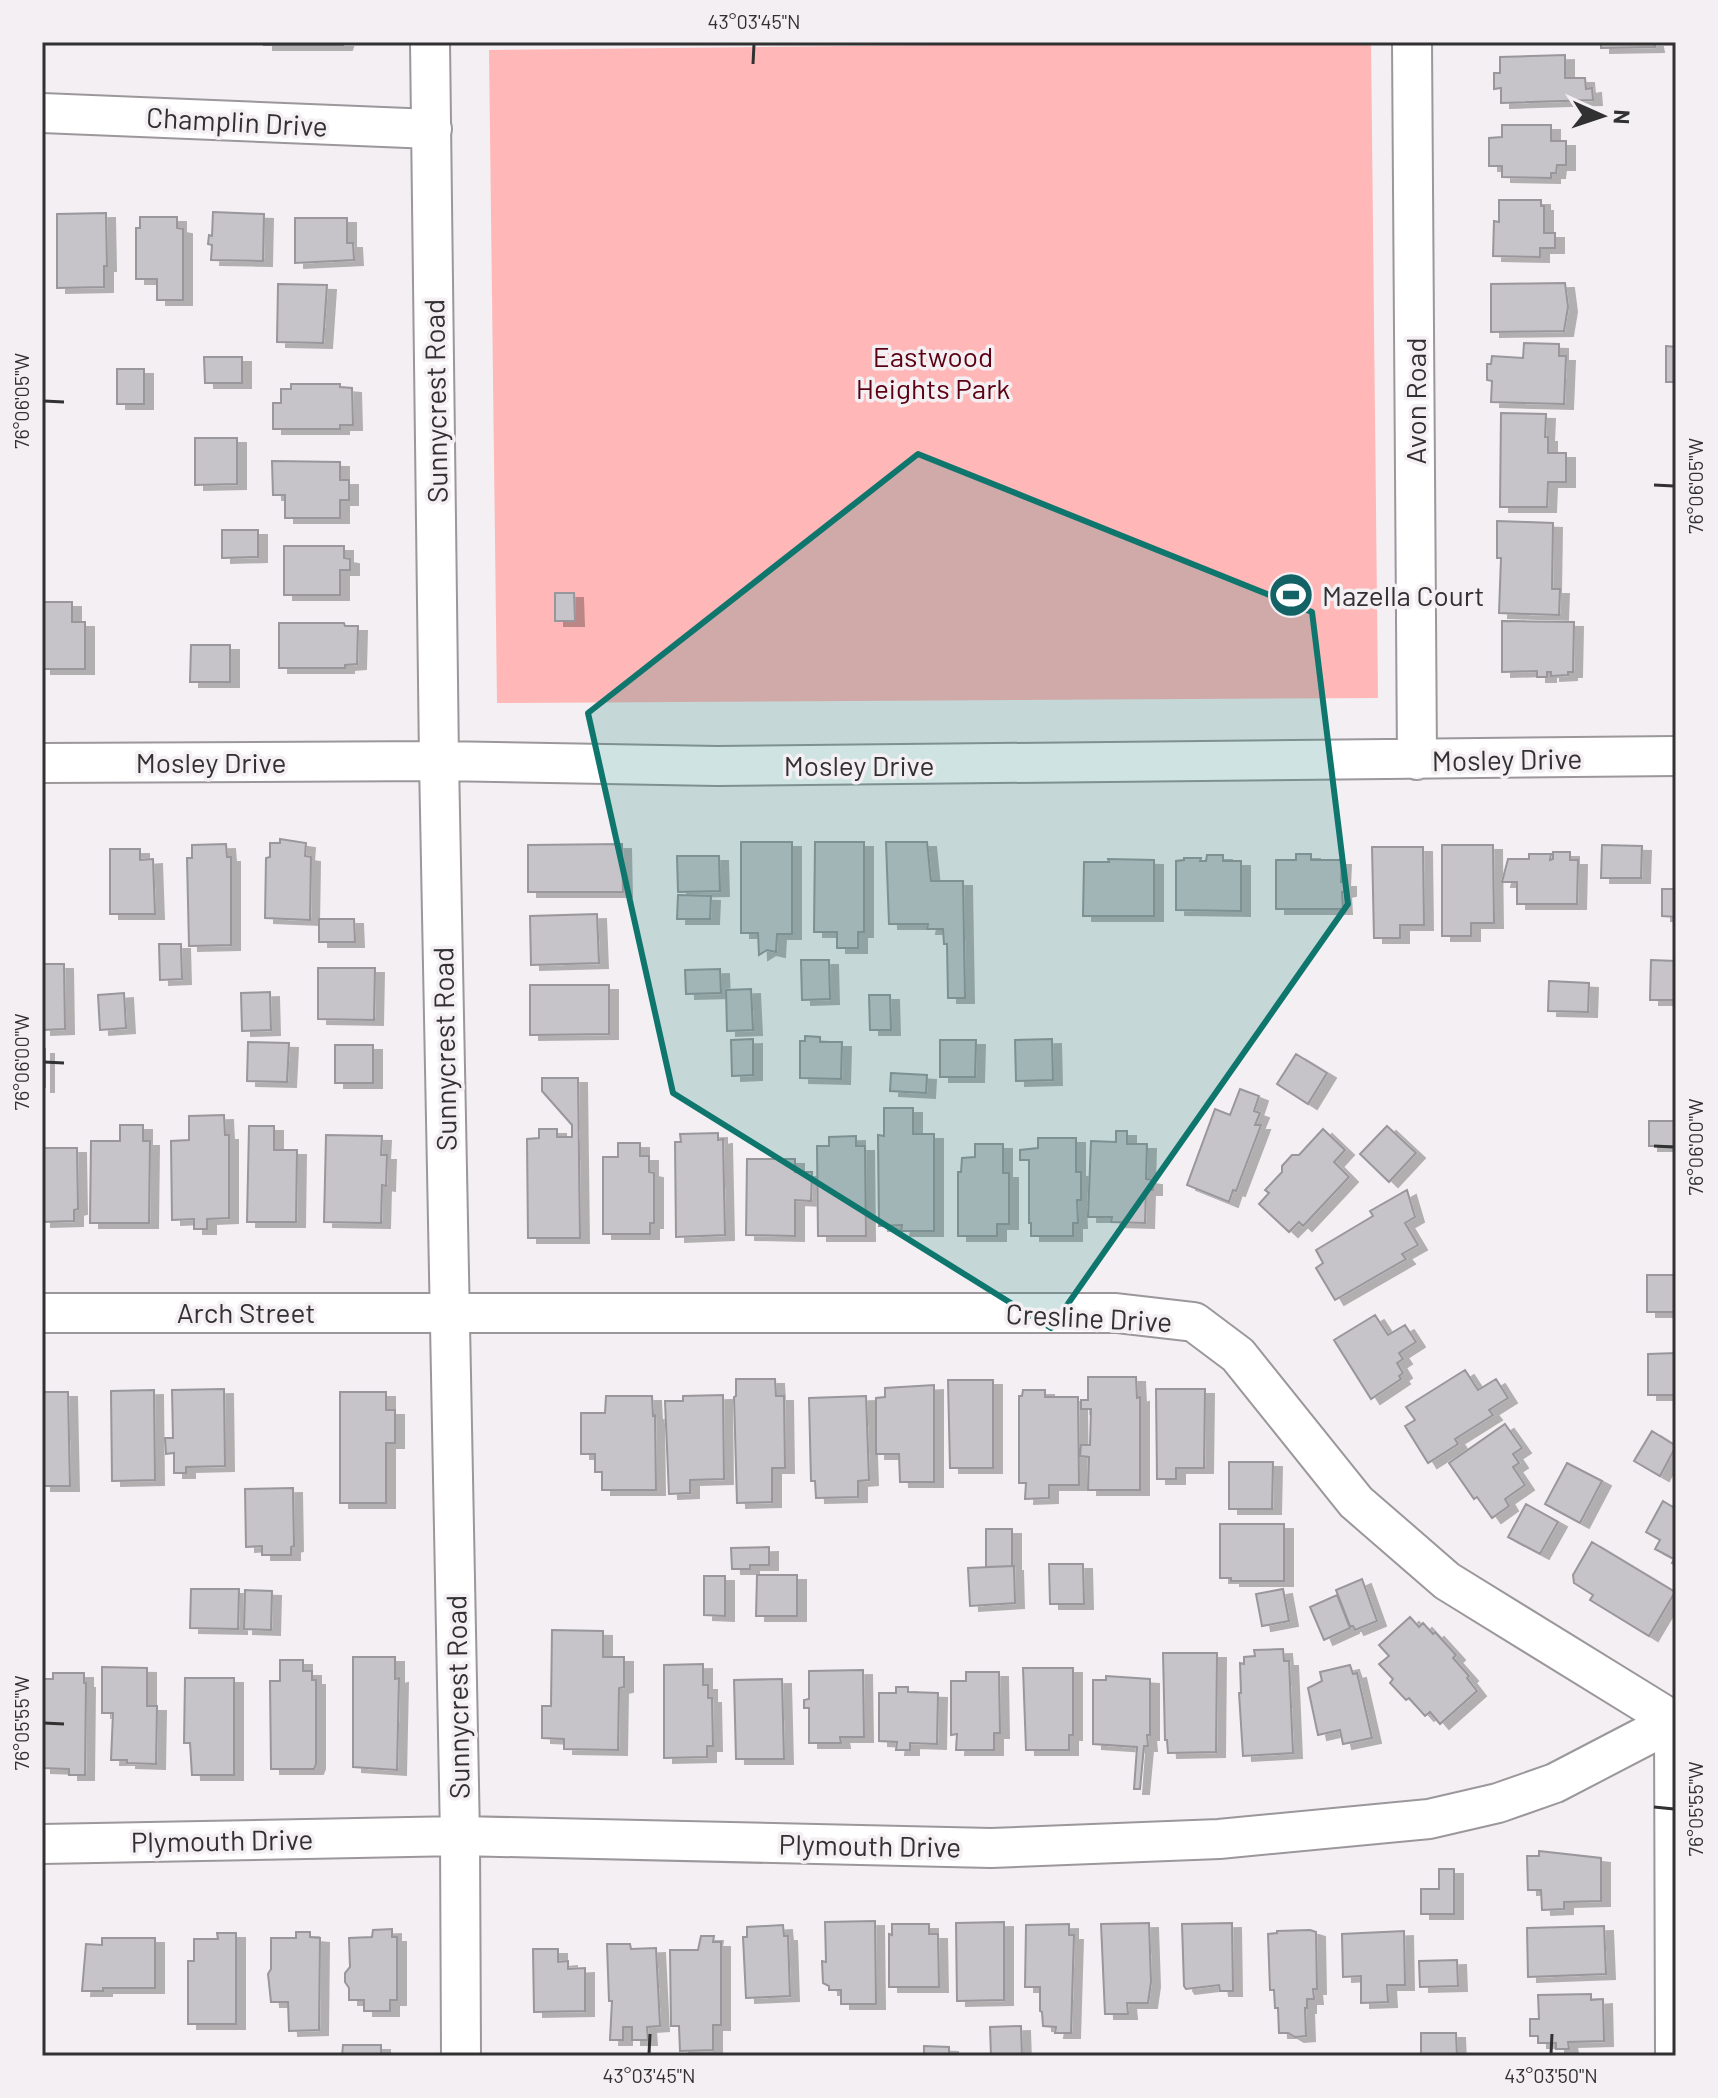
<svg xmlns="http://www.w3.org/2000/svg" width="1718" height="2098" viewBox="0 0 1718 2098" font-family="Barlow,sans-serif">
<defs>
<filter id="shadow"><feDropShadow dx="9" dy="5" stdDeviation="0" flood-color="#0004"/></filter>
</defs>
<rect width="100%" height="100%" fill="#f3eff2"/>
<!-- green -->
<path fill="#ffb7b7" d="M1200 42H1371L1378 698 497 703 489 50Z"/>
<!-- building -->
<path fill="#c6c4c9" stroke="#99979b" stroke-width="2" filter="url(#shadow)" d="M264 42H344L343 45H264Z
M1601 42H1654L1655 47 1601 48Z
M1565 55V78H1585L1586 89 1592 88 1593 100 1501 103V88L1494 89V73H1500V57Z
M1502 125H1551V141H1566V165H1557L1556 173H1551V178L1502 177V166H1489V138L1502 137Z
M1499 200H1541V206H1544V233H1555V248H1540V257L1493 256 1494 221 1499 222Z
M213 212 264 214 263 261 211 260 212 245 208 244 209 235 212 236Z
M106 213 107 266H104V287L57 288V214Z
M140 217H177V228L183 229V300H157V279H136V228H140Z
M295 218H347V243H353L354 260 295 263Z
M1565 283 1568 307 1564 331 1491 332V284Z
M278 284 327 285 323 343 277 342Z
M1524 343 1559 344V356H1566L1564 404 1491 402 1492 381 1487 380V364H1491L1492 356 1523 358Z
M1666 346 1676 347V382H1666Z
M204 357H242V383H205Z
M117 369H144V404H117Z
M291 384H340V387L352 388 353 425H340V429H273V403H281V389H291Z
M1501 413 1546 414 1545 437H1548V453H1566V482H1548L1547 507H1500Z
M195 438H237V484L195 485Z
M272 461 340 462V480H349V500H340V518H285V495H273Z
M1497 521 1553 523 1552 589H1560L1559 615 1499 613 1501 558H1497Z
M222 530H258V557L222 558Z
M284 546H344V558L350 559V570H340V595H284Z
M555 593H574L575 621H555Z
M42 602H72V622H85V669H42Z
M1502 621 1574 622 1573 672H1568V675L1551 676V672H1547V677H1537V671L1502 672Z
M279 623H344L345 626H358L357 664 345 665V668H279Z
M191 645H230V682H190Z
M280 839 306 843 305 856 311 857 310 920 265 918 266 858 270 857V843H280Z
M741 842H792V934H777L776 952 767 950 759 955 758 933H741Z
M815 842H864V932H858V948H837V932H814Z
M886 842H927L931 881H963L965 998H948L947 944H944L943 929H927L928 924H889Z
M226 844 227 857H231V945L189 946 187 858H192V845Z
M622 844 623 892H528V845Z
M1442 845H1493L1494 923H1471V936H1442Z
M1602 845 1642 846 1641 878H1601Z
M1372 847H1423L1424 925H1400V938H1374Z
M110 849H140V860L153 859 155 914H110Z
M1553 852H1570V860H1578L1577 904H1517V882H1502L1508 859H1529V854H1551L1550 860 1553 859Z
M1296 854H1311V860H1342L1341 882H1347V891L1342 892 1343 909H1276V860H1296Z
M1207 855H1223V861H1241V911L1176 910V861L1184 860V858H1201L1200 861H1206Z
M677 856H719L720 891 678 892Z
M1108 859 1154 860V916H1083L1084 862H1109Z
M1662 889H1676V917L1662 916Z
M678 895 711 896 710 919H677Z
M597 914 599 963 531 965 530 916Z
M319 919H354L355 942H319Z
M159 944H181L182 979 160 980Z
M801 960H829L830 999 802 1000Z
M1651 960 1676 961V1000H1650Z
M42 964H64L65 1029 42 1030Z
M318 968H375L374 1020 318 1019Z
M720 969 721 993 686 994 685 970Z
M1549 981 1589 983 1588 1012 1548 1011Z
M530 985H609V1034L530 1035Z
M751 989 753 1030 727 1031 726 990Z
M270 992 271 1030 242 1031 241 993Z
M124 993 126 1028 100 1030 98 995Z
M869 995H890L891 1030H870Z
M805 1036 820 1037V1042H842L841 1079 800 1078V1041H805Z
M753 1039V1075L732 1076 731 1040Z
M1052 1039 1053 1080 1016 1081 1015 1040Z
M940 1040H976L975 1077H940Z
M248 1042 289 1043 287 1082 247 1081Z
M335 1045H373V1083H335Z
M42 1049H45V1087H42Z
M1296 1054 1327 1073 1308 1104 1277 1084Z
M891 1073 927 1075 926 1093 890 1091Z
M542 1078H578L580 1238H528L527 1139 539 1138V1129H557V1137H572V1125L542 1091Z
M1240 1089 1259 1096 1254 1111 1260 1113 1255 1125H1261L1236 1191 1233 1190 1229 1202 1187 1185 1215 1109 1230 1115Z
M884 1108H913V1134H934V1231H901L902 1225 879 1226 878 1135 884 1136Z
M224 1115 225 1135H229V1218L207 1219V1229H194V1219L172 1220 171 1141 189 1140V1116Z
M1649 1121H1676V1146H1649Z
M120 1125H143V1141H150L149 1223H90L91 1141H120Z
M249 1126H274V1150H297L296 1222H247Z
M1387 1126 1416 1153 1389 1182 1360 1154Z
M1323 1129 1345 1150 1334 1162 1349 1177 1303 1226 1299 1222 1289 1232 1259 1204 1269 1193 1265 1190 1282 1172V1166L1292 1155H1299Z
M1116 1131H1127V1144H1147L1146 1179 1153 1180V1190H1146L1145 1223 1111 1222 1112 1217H1088L1091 1141 1116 1142Z
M718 1133V1140L723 1139 725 1235 676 1237 675 1142H681L680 1134Z
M326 1135 382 1136 381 1155H387L386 1186 382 1185 381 1223 324 1222Z
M856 1136V1146H865L866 1236H818L817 1146H829V1137Z
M1038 1138H1076V1172H1081V1200H1077L1078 1223H1073V1236H1031V1223H1029V1160H1020V1150L1038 1148Z
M618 1143H640V1156H649V1172L654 1173V1223H650V1234H603V1157H618Z
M975 1144H1003V1173H1009V1224H997V1236H958V1172H961L962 1158 975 1157Z
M42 1148H77L78 1209 74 1210V1221L42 1222Z
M747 1159H795V1172H812L811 1201 795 1200V1236L746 1235Z
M1407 1190 1415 1217 1405 1223 1418 1245 1402 1254 1406 1259 1335 1300 1316 1268 1323 1263 1316 1250 1373 1216 1370 1211Z
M1647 1275H1676V1312H1647Z
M1375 1315 1388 1335 1405 1325 1416 1342 1399 1353 1403 1359 1397 1363 1403 1373 1399 1376 1401 1379 1371 1399 1334 1340Z
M1676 1353V1395H1648V1354Z
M1465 1370 1478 1390 1496 1379 1508 1398 1489 1410 1493 1415 1455 1439 1458 1444 1428 1463 1405 1426 1415 1420 1406 1407Z
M1088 1377H1136L1137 1398 1140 1397V1490H1088L1089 1457 1080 1456 1081 1445H1090L1091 1409H1081V1400H1088Z
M736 1379H775L776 1396H784L785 1468H772V1502L737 1503 734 1397 736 1396Z
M948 1380H993V1468H950Z
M934 1385V1482H900L899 1454H876V1398L885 1397V1388Z
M224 1389 225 1466 186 1467V1473H174V1453L166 1454 165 1438H173L172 1390Z
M1156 1389H1205L1204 1468H1176V1479H1157Z
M154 1390 155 1480 112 1481 111 1391Z
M1023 1390H1045V1397H1078L1079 1485H1049V1498L1025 1499 1026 1483H1019V1396H1022Z
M42 1392H68L70 1486H42Z
M340 1392H386V1410H395V1443H386V1503H340Z
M723 1395 724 1479 690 1480V1493L669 1494 665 1401H683V1396Z
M606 1396H652L653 1416 655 1415 656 1490H602V1472H595V1454H581V1413H605Z
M866 1396 869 1480 858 1481V1497L816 1498 815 1481H811L809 1398Z
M1505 1424 1522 1448 1513 1454 1519 1463 1513 1467 1525 1485 1505 1499 1509 1506 1492 1518 1477 1497 1474 1499 1449 1463Z
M1652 1431 1676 1446 1660 1476 1634 1461Z
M1229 1462H1273L1272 1509H1229Z
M1567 1463 1602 1481 1580 1523 1545 1504Z
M293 1488 294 1546 291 1547V1555H262V1546L246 1547 245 1489Z
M1663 1501 1676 1509V1565L1672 1563 1674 1559 1655 1549 1660 1540 1646 1532Z
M1526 1504 1558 1522 1540 1554 1508 1537Z
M1220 1524H1284V1581H1231V1578H1220Z
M986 1529H1012V1566L986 1567Z
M1592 1542 1675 1592 1649 1636 1590 1600 1593 1595 1574 1583 1573 1575Z
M769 1547V1565H750V1569H732L731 1548Z
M1049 1564H1083L1084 1604H1050Z
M1014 1566 1015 1603 970 1606 968 1568Z
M757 1575H797V1616H756Z
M704 1576H725V1616L704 1615Z
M1362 1579 1377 1621 1355 1630 1353 1626H1350L1336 1590Z
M191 1589H239L238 1629 190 1628Z
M1283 1589 1289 1621 1262 1626 1256 1594Z
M245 1590 272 1591 271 1630 244 1629Z
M1337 1595 1350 1628 1324 1640 1310 1607Z
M1410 1617 1419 1627 1423 1623 1433 1634 1435 1632 1456 1655 1453 1658 1469 1676 1467 1678 1477 1691 1440 1724 1430 1712 1425 1716 1409 1698 1406 1700 1390 1683 1393 1679 1379 1664 1389 1656 1379 1645Z
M552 1630 603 1631V1657H624V1687L619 1688 618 1750 564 1749V1739L542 1738V1706H551Z
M1283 1649 1284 1661H1289L1293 1753 1243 1756 1239 1693H1241L1240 1663 1244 1664V1657L1255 1656 1254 1650Z
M1163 1653H1217L1216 1752 1168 1753 1167 1740H1165Z
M353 1657H395V1679L399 1678 397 1770 353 1767Z
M280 1660H303V1671H312V1680H316V1764L314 1769H271L270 1681H280Z
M703 1664V1685H708V1698H712L713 1746H707V1757L664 1758V1665Z
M1350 1665 1353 1674 1357 1673 1372 1738 1343 1744 1340 1730 1318 1735 1308 1688 1322 1681 1320 1672Z
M102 1667 147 1668V1706H157L156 1764 127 1763V1760H111L113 1713H102Z
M1023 1668H1073V1735H1069V1750H1026Z
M863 1670 864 1737H840L841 1743H809V1708H804V1700L809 1699V1671Z
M966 1672H999L1000 1733H994V1750H956L957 1734 951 1735V1681H966Z
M53 1673H84V1683H86L85 1775H69V1769L42 1768V1679H53Z
M1106 1676 1150 1679V1735H1147L1148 1746H1144L1140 1789H1134L1137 1747 1093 1744V1680H1106Z
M185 1678H234V1775H192L190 1743H184Z
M782 1679 784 1759H736L734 1680Z
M896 1687H908V1692L938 1693 937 1744 910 1743V1750H896L897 1742 879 1741V1693H896Z
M1539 1851 1601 1858V1901L1564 1902V1909L1542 1910 1541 1890H1528L1527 1856H1539Z
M1439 1869H1454V1914H1421V1889H1439Z
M875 1921 876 2004H841V1990H829V1986L823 1983 822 1961 826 1962 825 1922Z
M1004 1922V2000L957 2001 956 1923Z
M1149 1923 1151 1982 1148 2003H1127L1128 2014H1105L1101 1924Z
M1232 1923 1233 1991H1220L1219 1985 1186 1989 1184 1986 1182 1924Z
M892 1924H929V1934H938L939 1987H889V1934L892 1935Z
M1069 1924V1935H1074L1071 2033H1055L1056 2027 1043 2026 1042 2012 1040 2011V1987H1025L1026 1925Z
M783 1925 784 1936H788L790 1996 746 1998 743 1937H747V1927Z
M1604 1926 1606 1974 1528 1977 1527 1928Z
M392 1929V1937H397V2000H390V2011H364V2000H349V1988L345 1982V1973L350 1967 349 1938 372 1937 373 1930Z
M1310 1930 1316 1932 1317 1989H1313L1314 1999H1307V2008H1305L1306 2036 1295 2037 1288 2033H1279L1278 2008H1275L1274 1990H1270L1268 1934 1277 1933V1931Z
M1404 1931 1405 1985H1387L1388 2002 1361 2003V1976L1343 1977 1342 1934Z
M296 1932H310V1937L320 1938 319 2030 289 2031 288 2002H271L268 1974 271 1969V1938H296Z
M217 1933H236V2024H188V1961H194V1939H218Z
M701 1936H714L713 1942H721V2025H713V2050L680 2051 679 2026H671L670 1950H698Z
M102 1938H155V1988H103V1991H82L86 1944 102 1945Z
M607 1944H630L631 1949 656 1948 660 2026 647 2027 648 2040H632V2027H623V2040H610L612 2001H609Z
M533 1949H558V1962L568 1961V1969L585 1968V2011L534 2012Z
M1457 1960 1458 1986 1420 1987 1419 1961Z
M1591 1994V2000L1603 1999 1604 2041 1568 2042 1569 2049H1556V2043H1538V2036H1530V2019H1539L1538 1995Z
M1021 2026 1022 2056H991L990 2027Z
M1421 2033H1456L1457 2056H1421Z
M343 2045H381V2056H342Z
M924 2046 949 2047V2056H924Z"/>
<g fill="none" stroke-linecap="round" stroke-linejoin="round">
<!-- minor casing -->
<g stroke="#9b979b" stroke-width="42">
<path id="minor" d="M430 42 439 761 460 1836 461 2056
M1412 42 1417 760
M42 113 432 129
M42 763 439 761 717 766 1676 756
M42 1313H1116L1194 1322 1238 1355 1356 1502 1447 1581 1674 1721
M1674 1721 1675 2056
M42 1844 460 1836 991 1848 1219 1839 1429 1819 1498 1803 1555 1783 1676 1720"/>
</g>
<!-- minor -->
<use href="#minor" stroke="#fff" stroke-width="38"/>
</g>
<!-- marked area -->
<path fill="#0f766e" fill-opacity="0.2" stroke="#0f766e" stroke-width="6" stroke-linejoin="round" d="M918 454 1312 612 1348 904 1051 1328 673 1093 588 713Z"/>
<!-- ticks -->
<path fill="none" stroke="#323132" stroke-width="3" d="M753 64 754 44M44 401 64 402M1654 485 1674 486M44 1062 64 1063M1654 1146 1674 1147M44 1723 64 1724M1654 1807 1674 1809M649 2054 650 2034M1551 2054 1552 2034"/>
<!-- icons -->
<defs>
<g id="stadium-disc" transform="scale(2.3)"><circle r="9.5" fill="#126266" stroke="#f3eff2"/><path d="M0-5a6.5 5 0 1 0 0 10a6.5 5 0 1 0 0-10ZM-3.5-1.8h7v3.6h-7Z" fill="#fff"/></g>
</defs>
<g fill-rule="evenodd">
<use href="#stadium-disc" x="1291" y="595"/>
</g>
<g text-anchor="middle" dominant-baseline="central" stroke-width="7" stroke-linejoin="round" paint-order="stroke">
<!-- street labels -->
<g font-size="28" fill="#323132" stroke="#f3eff2">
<text transform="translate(237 121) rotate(3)">Champlin Drive</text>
<text transform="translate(435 401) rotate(-91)">Sunnycrest Road</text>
<text transform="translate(1415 401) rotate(-90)">Avon Road</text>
<text transform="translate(1507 759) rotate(-1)">Mosley Drive</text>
<text x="211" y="762">Mosley Drive</text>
<text x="859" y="765">Mosley Drive</text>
<text transform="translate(444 1049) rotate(-91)">Sunnycrest Road</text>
<text x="246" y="1312">Arch Street</text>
<text transform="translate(1089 1317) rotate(3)">Cresline Drive</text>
<text transform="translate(457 1697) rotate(-91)">Sunnycrest Road</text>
<text transform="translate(222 1840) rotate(-1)">Plymouth Drive</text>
<text transform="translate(870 1845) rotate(1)">Plymouth Drive</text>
</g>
<!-- park labels -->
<g font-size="28" fill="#5b0012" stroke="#f3eff2">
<text x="933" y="356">Eastwood<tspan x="933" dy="32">Heights Park</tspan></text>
</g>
<!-- poi labels -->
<g font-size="28" fill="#323132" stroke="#f3eff2" text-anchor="start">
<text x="1322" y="595">Mazella Court</text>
</g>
</g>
<!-- border -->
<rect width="1718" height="2098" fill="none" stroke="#f3eff2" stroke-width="88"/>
<!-- north arrow -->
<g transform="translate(1602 116) rotate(93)" stroke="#f3eff2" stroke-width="6" paint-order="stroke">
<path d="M0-6L14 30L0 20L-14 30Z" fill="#323132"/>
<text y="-12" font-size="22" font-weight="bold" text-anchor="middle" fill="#323132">N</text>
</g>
<rect x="44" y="44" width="1630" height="2010" fill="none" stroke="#323132" stroke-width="3"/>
<g font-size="20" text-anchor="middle" fill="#323132">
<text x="754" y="29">43°03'45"N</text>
<text transform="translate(22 401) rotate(-90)" y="7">76°06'05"W</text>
<text transform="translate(1696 486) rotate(-90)" y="7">76°06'05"W</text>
<text transform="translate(22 1062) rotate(-90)" y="7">76°06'00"W</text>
<text transform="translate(1696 1147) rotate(-90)" y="7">76°06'00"W</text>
<text transform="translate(22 1723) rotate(-90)" y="7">76°05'55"W</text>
<text transform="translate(1696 1809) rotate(-90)" y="7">76°05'55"W</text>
<text x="649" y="2083">43°03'45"N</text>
<text x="1551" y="2083">43°03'50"N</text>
</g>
</svg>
